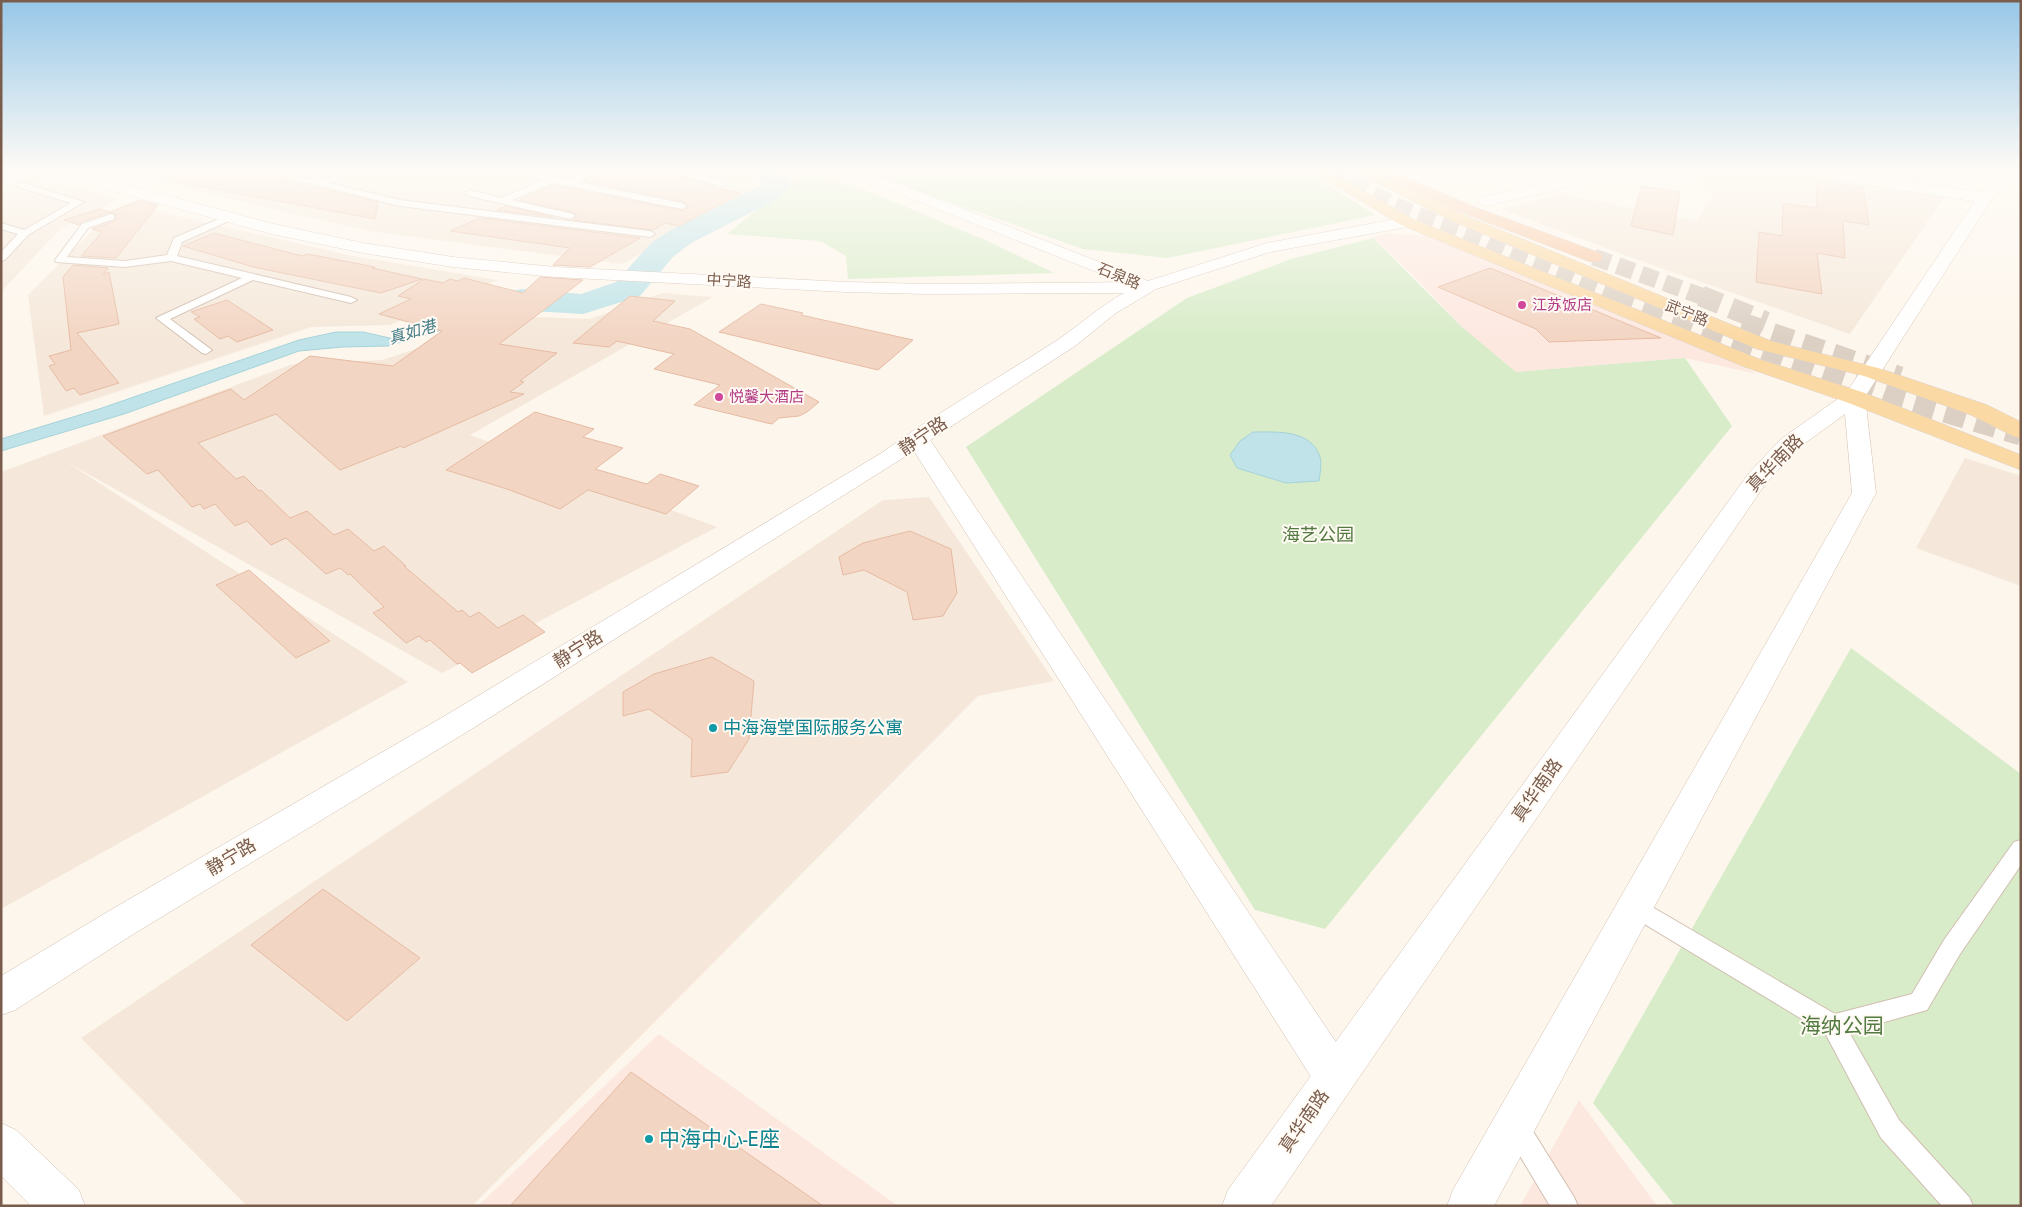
<svg xmlns="http://www.w3.org/2000/svg" width="2022" height="1207" viewBox="0 0 2022 1207" font-family="Jost,'Noto Sans SC',sans-serif">
<rect width="100%" height="100%" fill="#fdf6ec"/>
<!-- residential -->
<path fill="#f5e8da" d="M185 170H755L756 190 622 264 369 231 164 184Z
M1710 170 1784 172 1945 196 1850 334 1627 256 1501 209 1561 194 1696 221 1713 195 1690 175Z
M1827 170H1927L1917 183Z
M28 174 119 199 61 228 1 292V183Z
M135 206 353 256 498 280 390 325 311 327 44 416 28 295 94 229Z
M662 293 713 297 470 435 717 527 442 673 65 461 408 682 1 909V472L293 364 383 360 512 316 590 319Z
M1965 458 2021 476V586L1916 548Z
M929 497 1054 681 978 696 472 1206H247L81 1038 883 500Z"/>
<!-- commercial -->
<path fill="#fde8e0" d="M1385 233 1426 236 1734 362 1757 374 1685 358 1516 372 1462 327 1414 276 1373 238Z
M659 1034 898 1206H478Z
M1579 1100 1657 1206H1520Z"/>
<!-- medical -->
<path fill="#fbdfe3" d="M113 170H185L164 184Z"/>
<!-- green -->
<path fill="#d8ecc9" d="M859 170H1304L1376 215 1167 258 1083 249Z
M799 176 826 177 870 192 985 240 1054 273 848 279 846 256 820 241 727 234Z
M1373 238 1462 327 1516 372 1685 358 1732 426 1325 929 1255 910 966 447 1187 298 1291 259Z
M1851 648 2021 774V1206H1675L1593 1103Z"/>
<!-- water -->
<path fill="#bfe3e8" stroke="#a5d3da" d="M754 170H772L778 184 760 197 697 234 665 260 643 290 588 308H558L516 304 445 329 388 346 343 347 299 351 124 414 1 451V439L99 409 299 340 336 332H363L394 339 432 327 523 295 583 304 628 290 633 284 643 260 677 235 766 185Z
M1253 432C1276 432 1311 429 1320 457 1322 464 1320 474 1319 481L1286 483 1237 468 1230 455 1240 441Z"/>
<g fill="none" stroke-linecap="round" stroke-linejoin="round">
<!-- river -->
<path fill="#bfe3e8" fill-rule="evenodd" d="M751 170H780L792 184 778 199 691 243 673 257 640 296 583 314 514 310 502 307 497 300 502 293 521 289 581 294 616 282 651 243 669 231 758 187 762 184Z"/>
</g>
<!-- building -->
<path fill="#f3d5c3" stroke="#e6bba3" d="M173 170H241L378 202 375 219 171 181Z
M604 170H652L716 186 713 188 741 193 679 226 665 223 653 230 573 220 577 216 573 212 520 200 554 185 682 211 689 207 682 201 584 181Z
M683 170H747L727 180Z
M1816 180 1863 187 1869 225 1843 221 1845 258 1817 253 1822 294 1756 282 1759 232 1782 236 1783 203 1817 208Z
M1641 186 1680 192 1673 235 1631 226Z
M140 200 158 205 116 258 81 256 102 232 92 229 115 221 116 214 110 212 81 222 79 225 64 220 100 209 110 212Z
M506 206 553 217 497 210Z
M480 218 640 238 590 267 553 265 570 248 450 231Z
M214 233 302 256 308 254 375 267 372 268 422 279 381 293 253 267 183 246Z
M73 265 108 268 103 275 109 272 119 324 77 333 119 383 80 395 74 388 66 391 49 366 55 364 49 356 71 350 63 277Z
M1490 268 1540 288 1661 338 1549 342 1536 329 1438 287Z
M540 277 583 280 499 344 557 353 520 381 524 382 510 392 524 394 403 448 401 446 340 470 276 414 198 443 236 479 244 476 259 491 261 490 290 518 307 511 334 535 348 529 374 551 384 546 406 566H404L458 612 462 610 470 617 479 612 498 628 523 615 545 632 472 673 460 663 457 664 430 640 426 642 419 636 406 643 373 613 384 607 350 574 348 575 340 568 326 574 286 538 271 545 247 521 235 526 215 504 204 509 200 504 192 507 158 470 147 474 103 436 231 389 244 400 310 356 393 366 442 331 379 314 411 299 398 296 424 279 443 283 450 279 458 281 464 278 523 293Z
M630 296 675 301 653 321 690 329 819 402 807 412 799 416 779 418 772 424 767 423 694 405 720 385 654 369 674 354 617 341 609 347 573 343Z
M227 300 273 330 237 342 228 336 220 339 194 319 200 317 191 312Z
M761 304 803 313 801 315 913 340 878 370 719 332Z
M535 412 594 429 583 437 623 448 595 469 647 484 660 474 699 486 666 514 588 490 560 509 507 489 446 470Z
M910 531 951 549 957 593 943 616 913 620 907 592 864 570 843 575 839 557 863 543Z
M249 570 330 641 296 658 216 585Z
M712 657 754 681 749 739 728 772 691 777 692 739 649 709 623 716V692L654 674Z
M323 889 420 958 347 1021 251 945Z
M631 1072 823 1206H510Z"/>
<g fill="none" stroke-linecap="round" stroke-linejoin="round">
<!-- trunk-tunnel-far1 -->
<path stroke="#dcd0c4" stroke-width="17" stroke-dasharray="17 8" stroke-linecap="butt" d="M1329 170 1394 205 1616 297
M1594 257 1704 297"/>
<!-- trunk-tunnel -->
<path stroke="#dcd0c4" stroke-width="21" stroke-dasharray="21 11" stroke-linecap="butt" d="M1613 296 1901 399 2021 435
M1701 296 1766 322
M1742 323 1900 377"/>
<!-- service casing -->
<g stroke="#d1beb0" stroke-width="2">
<path id="service" d="M257 170H273L319 181 349 170H362L329 183 400 200 650 231 655 234 650 237 400 206Z
M501 170H519L568 180 590 170H602L578 182 682 203 687 206 682 209 554 183 512 200 573 214 575 216 570 219 469 196 464 193 469 190 502 198 543 180Z
M654 170H672L724 180 728 183 724 186Z
M21 182 84 202 28 235 5 260 1 261V252L18 234 1 229V223L24 230 71 203 18 187 16 185Z
M111 214 114 215V219L88 228 67 257 125 261 167 255 174 238 228 215 233 218 231 220 182 242 177 256 351 297 357 300 351 303 253 280 170 319 212 350 206 354 202 353 156 318 242 278 171 261 125 267 56 262 55 260 82 224Z
M2021 840V865L1960 954 1927 1010 1849 1032 1899 1120 1969 1197 1973 1206H1942L1881 1138 1825 1033 1626 913 1623 907 1626 901 1634 898 1642 901 1835 1014 1912 994 1944 940 2014 842Z
M1515 1113 1524 1117 1574 1197 1578 1206H1550L1502 1126 1506 1117Z"/>
</g>
<!-- minor casing -->
<g stroke="#d1beb0" stroke-width="1">
<path id="minor" d="M1 170H13L11 173 1 176Z
M46 170H71L274 224 363 243 453 257 555 267 846 282 926 284 1147 282 1153 283 1156 287 1153 291 1116 313 1075 346 930 440 1350 1063 1356 1077 1350 1091 1335 1097 1320 1091 914 451 470 730 135 933 15 1010 1 1015V976L109 911 448 714 883 452C939 411 1001 377 1059 339 1081 324 1100 306 1124 293L926 294 846 292 555 277 453 267 363 253 272 234 48 173Z
M1603 170H1631L1629 173 1624 174 1487 206 1481 204 1479 201 1481 198 1487 196Z
M1791 170H1829L1985 193 1991 195 1993 198 1991 201 1985 203 1798 174 1793 173Z
M1 1123 16 1130 79 1190 85 1206H31L1 1176Z"/>
</g>
<!-- tertiary casing -->
<g stroke="#d1beb0" stroke-width="1">
<path id="tertiary" d="M830 170H854L892 181 1148 281 1267 243 1407 217 1413 219 1415 222 1413 225 1407 227 1270 252 1147 292 882 187 832 173Z"/>
</g>
<!-- secondary casing -->
<g stroke="#d6c0b0" stroke-width="1">
<path id="secondary" d="M1999 170H2014L1991 200 1865 397 1876 493 1494 1206H1447L1453 1190 1852 493 1845 414 1797 449 1766 483 1271 1206H1222L1228 1190 1749 473 1781 439 1846 393 1977 198Z"/>
</g>
<!-- primary casing -->
<g stroke="#dad1cd" stroke-width="1">
<path id="primary" d="M1309 170H1327L1413 219 1759 359 1862 392 2021 455V470L1846 402 1745 367 1401 225Z
M1355 170H1374L1464 215 1771 341 1878 368 1987 405 2021 422V438L2013 436 1971 415 1864 376 1757 349 1452 221 1357 173Z"/>
</g>
<!-- trunk casing -->
<g stroke="#dad1cd" stroke-width="1">
<path id="trunk" d="M1369 170H1389L1475 207 1600 253 1603 257 1600 261 1594 262 1588 261 1463 213 1371 173Z"/>
</g>
<!-- service -->
<use href="#service" fill="#fff" fill-rule="evenodd"/>
<!-- minor -->
<use href="#minor" fill="#fff" fill-rule="evenodd"/>
<!-- tertiary -->
<use href="#tertiary" fill="#fff" fill-rule="evenodd"/>
<!-- secondary -->
<use href="#secondary" fill="#fff" fill-rule="evenodd"/>
<!-- primary -->
<use href="#primary" fill="#fbd9a5" fill-rule="evenodd"/>
<!-- trunk -->
<use href="#trunk" fill="#f9c8a4" fill-rule="evenodd"/>
</g>
<!-- sky -->
<linearGradient id="sky" x2="0" y2="1"><stop stop-color="#97c7e8"/><stop offset="0.5" stop-color="#fefbf6"/><stop offset="1" stop-color="#fefbf6" stop-opacity="0"/></linearGradient>
<rect width="2022" height="339" fill="url(#sky)"/>
<!-- markers -->
<g fill="#d1479c" stroke="#fffaf3" stroke-width="2">
<circle cx="1522" cy="305" r="5"/>
<circle cx="719" cy="397" r="5"/>
</g>
<g fill="#0f9aa8" stroke="#fffaf3" stroke-width="2">
<circle cx="713" cy="728" r="5"/>
<circle cx="649" cy="1139" r="5"/>
</g>
<g text-anchor="middle" dominant-baseline="central" stroke-width="4" stroke-linejoin="round" paint-order="stroke">
<!-- far-street labels -->
<g font-size="15" fill="#7a5c4d" stroke="#fffaf3">
<text transform="translate(1119 276) rotate(22)">石泉路</text>
<text transform="translate(729 281) rotate(3)">中宁路</text>
<text transform="translate(1687 313) rotate(22)">武宁路</text>
</g>
<!-- far-hotel labels -->
<g font-size="15" fill="#b23c85" stroke="#fffaf3" text-anchor="start">
<text x="1532" y="305">江苏饭店</text>
<text x="729" y="397">悦馨大酒店</text>
</g>
<!-- far-water labels -->
<g font-size="16" font-style="italic" fill="#437c86" stroke="#fffaf3">
<text transform="translate(412 332) rotate(-16)">真如港</text>
</g>
<!-- street labels -->
<g font-size="18" fill="#7a5c4d" stroke="#fffaf3">
<text transform="translate(923 436) rotate(-34)">静宁路</text>
<text transform="translate(1775 463) rotate(-46)">真华南路</text>
<text transform="translate(578 649) rotate(-32)">静宁路</text>
<text transform="translate(1537 790) rotate(-55)">真华南路</text>
<text transform="translate(231 857) rotate(-31)">静宁路</text>
<text transform="translate(1304 1121) rotate(-55)">真华南路</text>
</g>
<!-- park labels -->
<g font-size="18" fill="#537a41" stroke="#fffaf3">
<text x="1318" y="535">海艺公园</text>
</g>
<!-- culture labels -->
<g font-size="18" fill="#0d838f" stroke="#fffaf3" text-anchor="start">
<text x="723" y="728">中海海堂国际服务公寓</text>
</g>
<!-- near-park labels -->
<g font-size="21" fill="#537a41" stroke="#fffaf3">
<text x="1842" y="1026">海纳公园</text>
</g>
<!-- near-culture labels -->
<g font-size="21" fill="#0d838f" stroke="#fffaf3" text-anchor="start">
<text x="659" y="1139">中海中心-E座</text>
</g>
</g>
<!-- border -->
<rect width="2022" height="1207" fill="none" stroke="#7a5c4d" stroke-width="5"/>
</svg>
